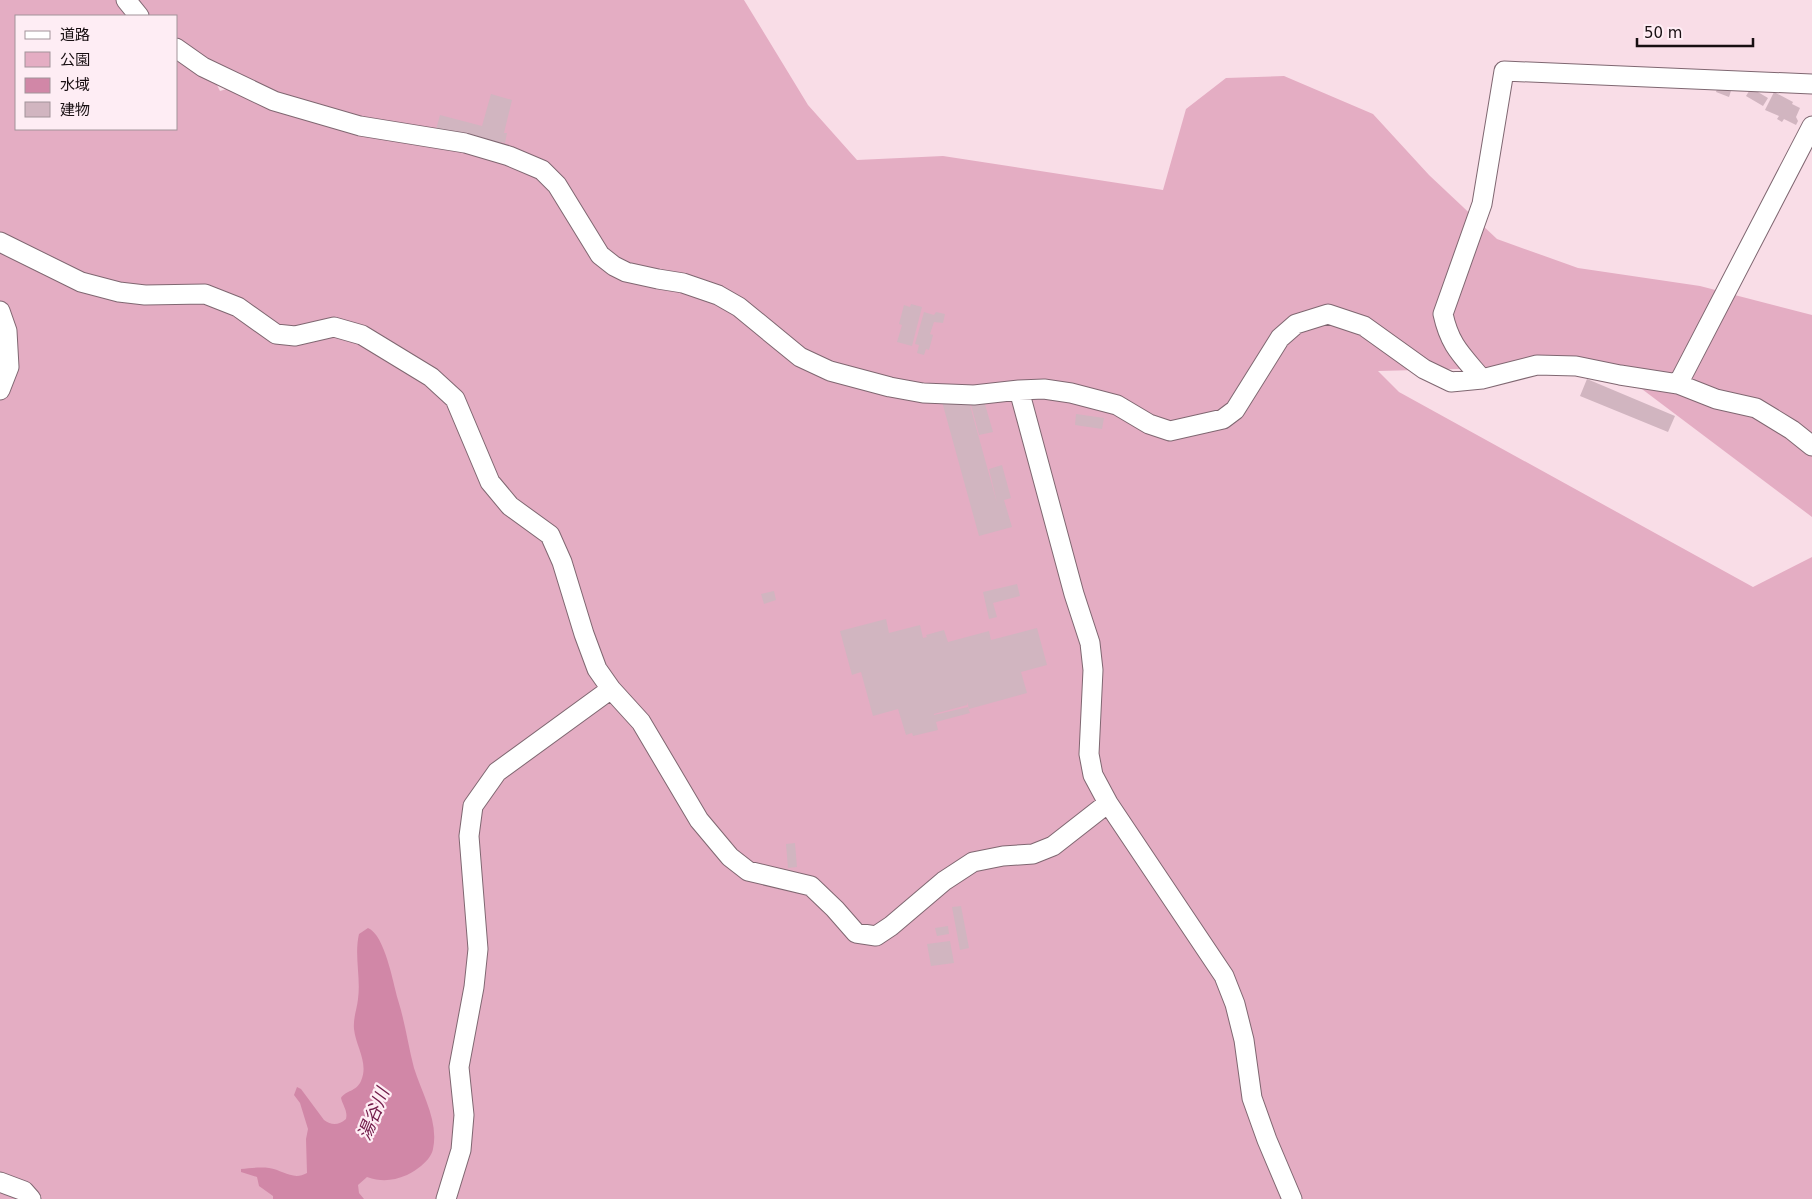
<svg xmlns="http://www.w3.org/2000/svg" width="1812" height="1199" viewBox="0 0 1812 1199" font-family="'DejaVu Sans','Noto Sans JP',sans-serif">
<rect width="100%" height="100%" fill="#f9dde7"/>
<!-- green -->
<path fill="#e4adc3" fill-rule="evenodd" d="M0 0H744L808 105 857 160 943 156 1163 190 1186 109 1226 78 1284 76 1373 114 1429 175 1497 239 1578 268 1700 286 1812 315V517L1610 365 1378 371 1399 392 1753 587 1812 557V1199H0ZM16 16H176V129H16ZM209 69 246 83 220 91Z"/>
<!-- water -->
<path fill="#d187a7" d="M368 928C385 935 393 983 398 1000 405 1022 408 1045 414 1068 422 1094 439 1121 433 1149 431 1160 417 1170 407 1175 392 1181 382 1182 367 1177L358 1185 359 1193 364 1199H273V1196L259 1186 257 1177 241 1172V1169C250 1168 261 1167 269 1168 283 1170 293 1181 307 1173L306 1139 308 1129 300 1103 294 1095 297 1087 301 1089 324 1120C332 1126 339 1125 346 1119 348 1111 343 1106 341 1098 346 1090 356 1092 361 1081 369 1063 356 1047 354 1029 353 1018 357 1009 358 999 361 978 354 955 359 934Z"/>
<!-- building -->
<path fill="#d1b5c0" d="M1718 86 1731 91 1729 97 1716 92Z
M1751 88 1768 98 1763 106 1746 96Z
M1774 92 1793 102 1792 104 1800 108 1796 117 1798 121 1796 125 1784 119 1782 122 1777 119 1779 116 1765 110Z
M491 94 512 100 504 133H507L505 143 501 142 498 154 435 133 440 115 482 126Z
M911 304 922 307 912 346 897 342 902 325 899 324 904 305 910 307Z
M924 312 934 315 936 312 945 314 943 323 934 322 930 334 933 335 929 350 926 349 924 355 917 353 919 345 915 344Z
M1587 379 1675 416 1668 432 1580 396Z
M980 387 993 432 979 435 967 390Z
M966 391 997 503 989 469 1002 465 1011 498 1004 500 1012 527 979 536 941 398Z
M1076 414 1104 418 1102 429 1075 425Z
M1017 584 1020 596 993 603 997 617 989 619 983 592Z
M774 591 776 600 764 604 761 594Z
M886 619 889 633 920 625 923 638 927 637 926 635 944 630 948 642 989 631 991 640 1037 628 1047 665 1021 672 1027 693 969 709 967 702V705L934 714V715L968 707 970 713 936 722 938 730 913 736 912 733 906 735 898 709 873 716 861 672 852 675 840 631Z
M795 843 797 867 788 868 786 844Z
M961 906 969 948 960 950 952 907Z
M948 926 949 934 937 936 935 928Z
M950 941 954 963 931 966 927 944Z"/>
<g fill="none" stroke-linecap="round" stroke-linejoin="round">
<!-- minor casing -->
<g stroke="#7f6771" stroke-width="21">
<path id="minor" d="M126 0 139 16
M176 48 203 67 274 101 360 126 465 143 509 156 542 170 557 185 600 255 614 266 626 272 658 279 683 283 718 295 739 307 800 357 830 371 890 387 923 393 974 395 1019 390 1044 389 1071 393 1117 405 1149 424 1170 431 1223 419 1235 410 1280 338 1296 324 1328 314 1364 326 1424 369 1451 382 1482 379 1537 365 1576 366 1620 375 1678 384 1716 399 1756 408 1792 430 1812 446
M0 242 81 282 119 292 145 295 205 294 238 307 276 334 295 336 334 327 362 335 431 377 455 399 490 482 510 506 550 535 562 562 584 634 597 669 611 689 641 722 699 820 730 857 748 871 811 886 835 909 856 933 876 936 891 926 944 881 973 862 1003 856 1033 854 1053 846 1108 803
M0 311 7 331 9 367 0 390
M1482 379C1462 355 1450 346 1443 314L1482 204 1504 71 1812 84
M1678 384 1812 126
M1019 390 1074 594 1090 643 1093 670 1089 754 1093 775 1108 803 1224 976 1235 1004 1244 1040 1252 1098 1267 1140 1292 1199
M0 1182 24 1191 31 1199
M446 1199 461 1150 464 1115 459 1067 474 987 478 949 469 836 473 806 497 772 611 689"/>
</g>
<!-- minor -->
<use href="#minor" stroke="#fff" stroke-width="19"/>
</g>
<g text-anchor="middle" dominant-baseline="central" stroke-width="4.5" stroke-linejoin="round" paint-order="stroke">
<!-- water labels -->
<g font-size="18" font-style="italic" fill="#721b49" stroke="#feedf4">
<text transform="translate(373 1114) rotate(-68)">湯谷川</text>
</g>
</g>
<!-- legend -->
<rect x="15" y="15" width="162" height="115" fill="#feedf4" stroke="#a2949a"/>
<rect x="25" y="31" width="25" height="8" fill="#ffffff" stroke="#a2949a"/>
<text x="60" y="40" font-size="15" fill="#180f12">道路</text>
<rect x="25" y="52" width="25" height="15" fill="#e4adc3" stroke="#a2949a"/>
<text x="60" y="65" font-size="15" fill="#180f12">公園</text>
<rect x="25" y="78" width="25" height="15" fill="#d187a7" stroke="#a2949a"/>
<text x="60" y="90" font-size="15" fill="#180f12">水域</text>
<rect x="25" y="102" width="25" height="15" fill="#d1b5c0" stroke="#a2949a"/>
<text x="60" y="115" font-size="15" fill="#180f12">建物</text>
<!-- scale -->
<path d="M1637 38v8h116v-8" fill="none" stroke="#180f12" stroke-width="2.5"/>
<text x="1644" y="38" font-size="15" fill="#180f12" stroke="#feedf4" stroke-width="4" paint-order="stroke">50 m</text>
</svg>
